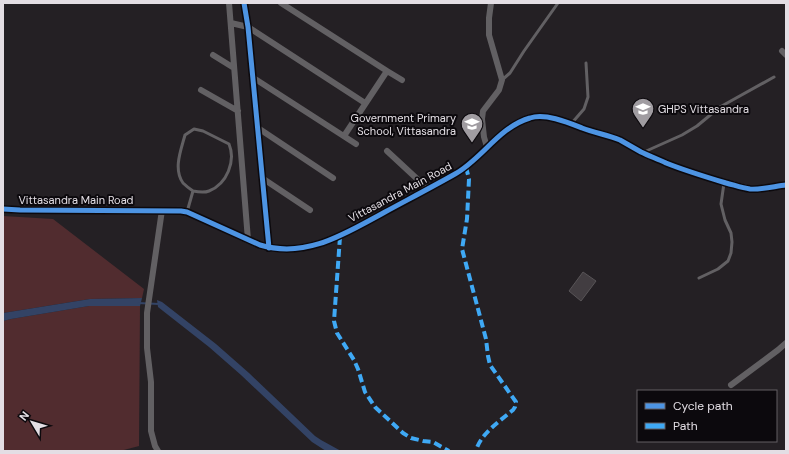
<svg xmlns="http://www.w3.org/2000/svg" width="789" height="454" viewBox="0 0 789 454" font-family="'DM Sans',sans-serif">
<rect width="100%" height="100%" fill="#242024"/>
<!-- green -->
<path fill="#512c2f" d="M3 216 53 219 144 289 142 298 90 299 3 313Z
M89 306H140L139 446 120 451H3V321L11 319Z"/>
<!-- water -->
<path fill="#334365" d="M142 298 140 306H89L11 319 3 321V313L90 299Z
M157 300 162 302 216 344 249 373 315 436 321 440 341 451H326L312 442 241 375 209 347 158 307Z"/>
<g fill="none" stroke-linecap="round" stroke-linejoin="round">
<!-- stream -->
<path stroke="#334365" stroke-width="2" d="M138 303 159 304"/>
</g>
<!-- building -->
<path fill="#423d41" stroke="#585457" d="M583 272 596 281 581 301 569 291Z"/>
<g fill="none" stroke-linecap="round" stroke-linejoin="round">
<!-- service -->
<path stroke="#626063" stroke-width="3" d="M502 80 510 73 524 51 558 3
M571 124 584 109 588 97 586 63
M644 152 682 135 697 126 720 107 774 77
M187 212 193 191C190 189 186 186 183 183 173 169 181 150 185 135L194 129 203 131 229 144C236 161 227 184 209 191 204 193 198 192 193 191
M699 278 718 269 728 261 731 253 732 242 731 233 725 220 721 204 724 183"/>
<!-- minor -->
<path stroke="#626063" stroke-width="6" d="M229 3 248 240
M244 3 248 27 269 248
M281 3 387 71 344 136
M231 23 248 27 365 103
M782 51 786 55
M213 55 234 68
M387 71 402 80
M252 77 356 144
M201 90 238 111
M258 128 333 178
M487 147 484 137 482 119 483 111 499 90 502 80 489 35V18L491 3
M387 151 428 189
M262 178 310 210
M731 385 778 350 786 343
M158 451 155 446 151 431V382L147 348V313L162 210"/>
<!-- tertiary -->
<path stroke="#626063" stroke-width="7" d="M3 209 20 210 181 211 187 212 260 245C307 259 346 233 385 212 409 199 432 187 455 174 482 159 499 127 530 118 545 113 567 122 582 128 595 133 608 135 620 140 627 144 634 148 641 152 649 156 658 159 666 163 686 171 706 177 726 183 734 185 742 188 750 189 760 190 776 186 786 185"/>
<!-- quiet -->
<path stroke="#3fa9f5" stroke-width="4" stroke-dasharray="8 4" stroke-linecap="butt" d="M466 167 469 179 467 219 462 249 486 339 488 356 490 365 516 402 515 407 513 410C500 421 480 434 476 451
M340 237 334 321 337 333 354 360 358 369 365 392 375 407 403 433 411 438 423 441 433 442 449 451"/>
<!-- cycleway casing -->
<g stroke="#0c090d" stroke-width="8">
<path id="cycleway" d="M244 3 248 27 269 248
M3 209 20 210 181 211 187 212 260 245C307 259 346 233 385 212 409 199 432 187 455 174 482 159 499 127 530 118 545 113 567 122 582 128 595 133 608 135 620 140 627 144 634 148 641 152 649 156 658 159 666 163 686 171 706 177 726 183 734 185 742 188 750 189 760 190 776 186 786 185"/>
</g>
<!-- cycleway -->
<use href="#cycleway" stroke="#4d94e3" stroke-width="5"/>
</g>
<!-- icons -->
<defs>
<g id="school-pin" transform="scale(1.15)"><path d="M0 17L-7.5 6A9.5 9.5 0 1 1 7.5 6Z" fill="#a09ca1" stroke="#0c090d"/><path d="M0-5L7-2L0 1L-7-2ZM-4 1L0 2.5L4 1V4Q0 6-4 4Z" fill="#fff"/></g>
</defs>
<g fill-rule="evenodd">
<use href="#school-pin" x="643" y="109"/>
<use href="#school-pin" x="472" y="124"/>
</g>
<g text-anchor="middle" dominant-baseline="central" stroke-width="4" stroke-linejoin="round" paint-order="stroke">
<!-- poi labels -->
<g font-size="11" fill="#e3dee4" stroke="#0c090d" text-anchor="start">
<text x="658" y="109">GHPS Vittasandra</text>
<text x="456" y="118" text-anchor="end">Government Primary<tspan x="456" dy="13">School, Vittasandra</tspan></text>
</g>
<!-- street labels -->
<g font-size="11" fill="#e3dee4" stroke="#0c090d">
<text transform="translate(400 192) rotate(-28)">Vittasandra Main Road</text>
<text x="76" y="200">Vittasandra Main Road</text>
</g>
</g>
<!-- border -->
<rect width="789" height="454" fill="none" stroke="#e3dee4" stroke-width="8"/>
<!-- legend -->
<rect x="637" y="390" width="140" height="52" fill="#0c090d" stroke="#625e63"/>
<rect x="645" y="403" width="20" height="6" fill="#4d94e3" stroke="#625e63"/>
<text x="673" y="410" font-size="12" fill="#e3dee4">Cycle path</text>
<rect x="645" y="423" width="20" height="6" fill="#3fa9f5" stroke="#625e63"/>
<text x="673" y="430" font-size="12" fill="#e3dee4">Path</text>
<!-- north arrow -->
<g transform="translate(32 422) rotate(308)" stroke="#0c090d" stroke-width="3" paint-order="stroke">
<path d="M0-3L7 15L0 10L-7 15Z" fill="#e3dee4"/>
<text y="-6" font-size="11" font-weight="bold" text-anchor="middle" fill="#e3dee4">N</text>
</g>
</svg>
